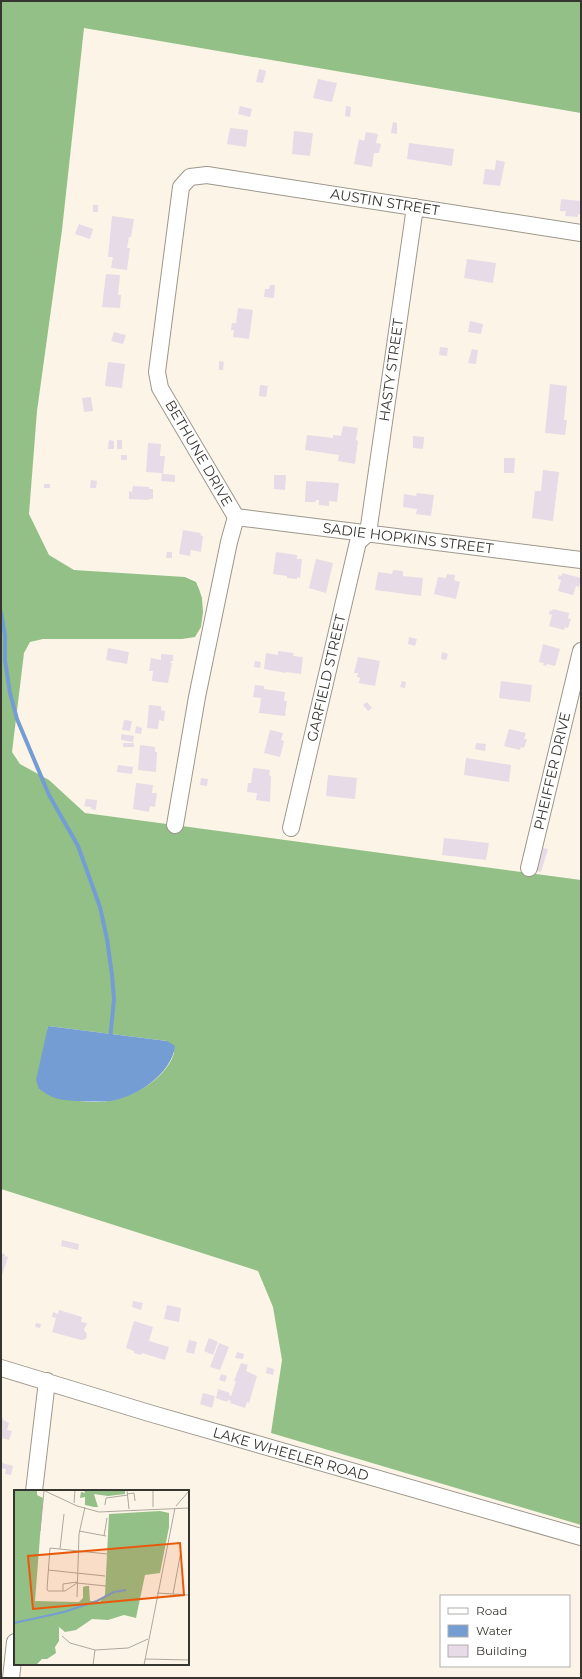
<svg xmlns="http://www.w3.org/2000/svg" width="582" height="1679" font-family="Montserrat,sans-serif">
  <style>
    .forest { fill: #93c086; fill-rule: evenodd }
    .water { fill: #749dd4 }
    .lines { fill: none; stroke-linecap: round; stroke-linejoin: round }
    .stream { stroke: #749dd4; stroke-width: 4 }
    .building { fill: #e6dbe6 }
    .minor-casing { stroke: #9d978b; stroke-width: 18 }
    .minor { stroke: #fff; stroke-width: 16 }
    .labels { text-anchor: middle; stroke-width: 4; stroke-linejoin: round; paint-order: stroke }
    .street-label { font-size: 14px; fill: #373530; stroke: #fff }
    .inset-river { fill: none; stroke: #749dd4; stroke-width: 2 }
    .inset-road { fill: none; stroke: #ada89e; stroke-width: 1 }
    .view { fill: #e8590c; fill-opacity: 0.15; stroke: #e8590c; stroke-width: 2 }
    .inset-edge { fill: none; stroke: #373530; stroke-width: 2 }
  </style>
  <rect width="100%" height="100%" fill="#fcf5e7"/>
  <path class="forest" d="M1,1h580v112l-497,-85 -22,202 -25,181 -8,103 20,41 25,15 111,7 11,5 3,7 3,9 1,14 -2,15 -6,10 -13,2h-139l-13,3 -6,11 -12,99 8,12 29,16 36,33 496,67v645l-310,-92 11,-73 -9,-53 -15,-36 -257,-82zM48,1026l119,15 7,12c-7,24 -37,42 -60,47 -21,5 -57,0 -75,-11z"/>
  <path class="water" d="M48,1026l119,15 8,5c-3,27 -38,51 -64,55 -13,1 -43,1 -56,-3 -6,-2 -11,-6 -16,-9l-3,-9z"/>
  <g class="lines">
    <path class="stream" d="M1,612l4,23v26l5,32 7,26 32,76 29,51 22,61 7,32 5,36 2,24 -4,41"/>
  </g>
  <path class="building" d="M259,69l7,2 -3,12 -7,-1z
    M318,79l19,4 -5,19 -19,-4z
    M240,106l12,3 -2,8 -12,-3z
    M346,106l5,1 -1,10 -5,-1z
    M393,122l4,1v11l-6,-1z
    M230,128l18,2 -2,17 -19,-3z
    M294,131l19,2 -3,23 -18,-2z
    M366,132l12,2 -2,9 5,1 -2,9h-5l-2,14 -18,-3 5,-25 5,2z
    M409,143l45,6 -2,17 -45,-7z
    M496,160l9,2 -5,24 -17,-2 2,-15 10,1z
    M561,199l20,2v13h-3v3l-13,-1 1,-5h-6z
    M93,205h5v7h-5z
    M112,216l22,3 -3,18h-2l-2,11h3l-3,22 -16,-2 2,-11h-5z
    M79,224l14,5 -3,10 -15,-5z
    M467,259l29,4 -3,20 -29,-5z
    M106,274l14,1 -2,20h3l-1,13 -18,-1z
    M270,285h5l-1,13 -10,-1 1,-8h4z
    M238,308l15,2 -4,29 -16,-2 1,-7h-3l1,-7h4z
    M470,321l13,3 -2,10 -13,-2z
    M114,332l12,3 -3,9 -12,-3z
    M440,347l8,1 -1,8 -8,-1z
    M472,349l6,1 -2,14 -8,-1z
    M219,361l5,1 -1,8h-4z
    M108,362l17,2 -3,24 -17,-2z
    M550,384l17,2 -3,34h3l-2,15 -20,-2z
    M260,385l8,1 -2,11 -7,-1z
    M91,397l2,14 -9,1 -2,-14z
    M343,426l15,2 -2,12 2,1 -3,23 -17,-3 1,-6 -34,-5 2,-15 26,3v-3l8,1z
    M413,436l11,1 -1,12 -10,-1z
    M109,440l5,1v8h-6z
    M117,440h5v9h-5z
    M148,443l13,1 -1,12h5l-2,18 12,1v7l-14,-1 1,-8 -16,-1z
    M121,455h6v5h-6z
    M504,458h11l-1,15h-10z
    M543,470l16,2 -6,49 -21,-3 3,-27h6z
    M274,475h12l-1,15 -11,-1z
    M91,480l6,1 -1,7h-6z
    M306,481l33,2 -2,19 -8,-1v5l-10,-1v-5h-3l-1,2h-10z
    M44,484h6v4h-6z
    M133,486l16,1v2h4v10h-4v1l-20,-1v-8l3,1z
    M417,493l17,2 -3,21 -15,-2 1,-5 -14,-2 1,-13 12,2z
    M183,530l18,3 -1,2 3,1 -2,16 -10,-2 -1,6 -11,-2z
    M167,552h5v6h-6z
    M276,552l21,3v4h5l-2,19 -3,-1v2l-10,-1v-2l-14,-2z
    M316,559l17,4 -7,30 -17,-5z
    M393,570l10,1v5l20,2 -2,18 -46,-6 3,-18 14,2z
    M562,573l19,5 -2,9 -3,-1 -3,9 -15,-4 3,-11 -3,-1 1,-4 3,1z
    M447,574l8,1 -1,5 6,2 -4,17 -22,-5 4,-17 8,1z
    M553,609l16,4 -1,5 3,1 -3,9 -3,-1 -1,3 -15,-4 3,-11 -3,-1 1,-4 2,1z
    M409,637l8,2 -2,7 -7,-2z
    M543,644l17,5 -5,17 -8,-2 -1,2 -3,-1 1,-2 -5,-1z
    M108,648l21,4 -2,12 -21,-4z
    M278,651l16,2 -1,3 10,1 -2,17 -15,-2v1l-22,-4 2,-16 12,2z
    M442,652l6,2 -2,6 -5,-1z
    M161,654l12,1v6h-2l-1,2h2l-4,20 -16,-2 1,-10h-4l2,-13 10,2z
    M358,657l22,4 -5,25 -16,-3 1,-5 -3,-1 1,-4h-4z
    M255,661l6,1 -1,6 -6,-1z
    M402,681l4,1 -1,6 -5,-1z
    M501,681l31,4 -2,17 -31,-4z
    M255,685l9,1v3l21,3 -1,9h3l-2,15 -26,-3 2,-15 -8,-1z
    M367,702l5,6 -4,3 -5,-6z
    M149,705l12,1v4l4,1 -1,10 -5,-1 -1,9 -11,-1z
    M124,720l8,1 -2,10 -8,-1z
    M136,726l6,2 -1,6 -6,-1z
    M509,729l17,4 -2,6h3l-3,9 -3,-1 -1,3 -16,-4z
    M270,730l13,3 -2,7 3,1 -4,16 -16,-4z
    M121,734l13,2 -1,6 -12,-2z
    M123,743h11v4h-11z
    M476,743l10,1 -1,7 -10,-2z
    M140,745l15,2v5h2l-1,20 -18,-2z
    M466,758l45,7 -2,17 -45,-7z
    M118,765l15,2 -1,7 -15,-2z
    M253,768l17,2 -1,5 2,1 -1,26 -14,-2 1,-7 -10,-1 1,-9h3z
    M328,775l29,3 -2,21 -29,-3z
    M201,778l7,1 -1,7 -7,-1z
    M136,783l17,2 -1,8h5l-2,14 -5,-1 -1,6 -16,-3z
    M86,799l11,1 -1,10 -5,-1v-2l-7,-1z
    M444,838l45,5 -3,17 -44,-5z
    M543,848l5,1 -7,23 -5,-1z
    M62,1240l17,4 -1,6 -17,-4z
    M1,1253l4,1v2l3,1 -7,21z
    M133,1301l10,2 -2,7 -9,-3z
    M167,1305l14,3 -2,14 -15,-3z
    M59,1310l23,7 -1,5 6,1 -3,7 3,4 -1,5 -5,1 -29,-8 4,-14 -4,-1 1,-5 5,2z
    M134,1321l19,6 -4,14 20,6 -4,13 -23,-7 -1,2 -7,-2v-2l-8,-3z
    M36,1323l5,1 -1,4 -5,-1z
    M209,1338l9,4 -5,13 -9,-4z
    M189,1340l8,2 -3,12 -8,-2z
    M219,1343l10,4 -9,23 -10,-3z
    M237,1352l7,2 -1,5 -8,-1z
    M241,1363l7,2 -2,6 11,5 -8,27 -2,-1 -2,6 -15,-5 1,-2 -3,-1 -1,2 -11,-4 2,-9 12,4 -1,2 2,1 5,-15h-2z
    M267,1367l7,2 -1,6 -7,-2z
    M221,1374l6,2 -2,6 -6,-2z
    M203,1393l12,3 -3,12 -12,-4z
    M1,1418h2v2l6,3 -2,7 5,1 -3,9 -8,-2z
    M2,1463l11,3 -2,9 -6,-1 1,-5 -5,-1z"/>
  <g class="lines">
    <defs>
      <path id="minor" d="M236,517l345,43
        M175,825l22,-128 32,-155 7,-25 -76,-129 -3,-16 24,-185 9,-10 17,-2 374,58
        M291,828l67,-286 10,-9 47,-326
        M529,868l52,-217
        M1,1368l148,45 432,124
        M34,1491l13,-110
        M11,1678l4,-36"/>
    </defs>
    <use href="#minor" class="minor-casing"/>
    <use href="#minor" class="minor"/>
  </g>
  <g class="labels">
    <g class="street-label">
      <text transform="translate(385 202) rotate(9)" y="5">AUSTIN STREET</text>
      <text transform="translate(391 370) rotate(-82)" y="5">HASTY STREET</text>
      <text transform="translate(199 453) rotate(60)" y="5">BETHUNE DRIVE</text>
      <text transform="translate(408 538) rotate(7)" y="5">SADIE HOPKINS STREET</text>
      <text transform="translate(326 678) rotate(-77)" y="5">GARFIELD STREET</text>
      <text transform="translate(552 771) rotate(-77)" y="5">PHEIFFER DRIVE</text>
      <text transform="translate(291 1454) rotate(16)" y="5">LAKE WHEELER ROAD</text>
    </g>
  </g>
  <g transform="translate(14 1490)">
    <rect width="175" height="175" fill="#fcf5e7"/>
    <path d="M0,0h23v5l6,3 -8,103 44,1 4,-4v-11l3,-1h3l1,15 10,1 5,-7 4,-81 51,-3 9,2v14l-9,46 -15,2 -9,43 -12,-3 -16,5 -16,-1 -16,11 -11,2 -6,-5v14l-4,6 1,6 -9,6h-5l-6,6h-22zM70,0h41v4l-17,2 -14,-2 4,13h-4l-9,-2v-8l-5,1 1,-6 4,1z" fill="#93c086"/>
    <path class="inset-river" d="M0,133l50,-11 33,-11 17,-9 12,-2"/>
    <path class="inset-road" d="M29,0l34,16 22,6 90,-4M113,0l2,19M139,0v17M113,4l7,-1 1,8M60,13l1,-13M91,15l1,-7 22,-3M162,16l13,-15M26,41l4,-40M65,41l27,5M90,46l3,-18M46,59l4,-35M34,80l57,6M92,96l-29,-3 -12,8h-17l-1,-2 3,-41 57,6M49,101v-7l14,-2M143,103l32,2M159,104l8,-43M63,107l2,-63 6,-27M48,146l8,7 25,7 33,-2 20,-9M131,169l44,1M79,175l2,-15M130,175l31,-157"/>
    <path class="view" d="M166,53l4,52 -151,14 -5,-53z"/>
    <rect width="175" height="175" class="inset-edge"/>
  </g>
  <rect width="582" height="1679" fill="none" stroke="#373530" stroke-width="4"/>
  <rect x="440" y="1595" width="130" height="72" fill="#ffffff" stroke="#afaeac"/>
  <rect x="448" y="1608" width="20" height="6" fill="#ffffff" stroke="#afaeac"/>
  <text x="476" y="1615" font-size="12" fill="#373530">Road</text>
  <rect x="448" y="1625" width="20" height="12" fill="#749dd4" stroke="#afaeac"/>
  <text x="476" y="1635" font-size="12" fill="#373530">Water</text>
  <rect x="448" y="1645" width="20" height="12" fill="#e6dbe6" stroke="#afaeac"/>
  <text x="476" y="1655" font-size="12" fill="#373530">Building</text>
</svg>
